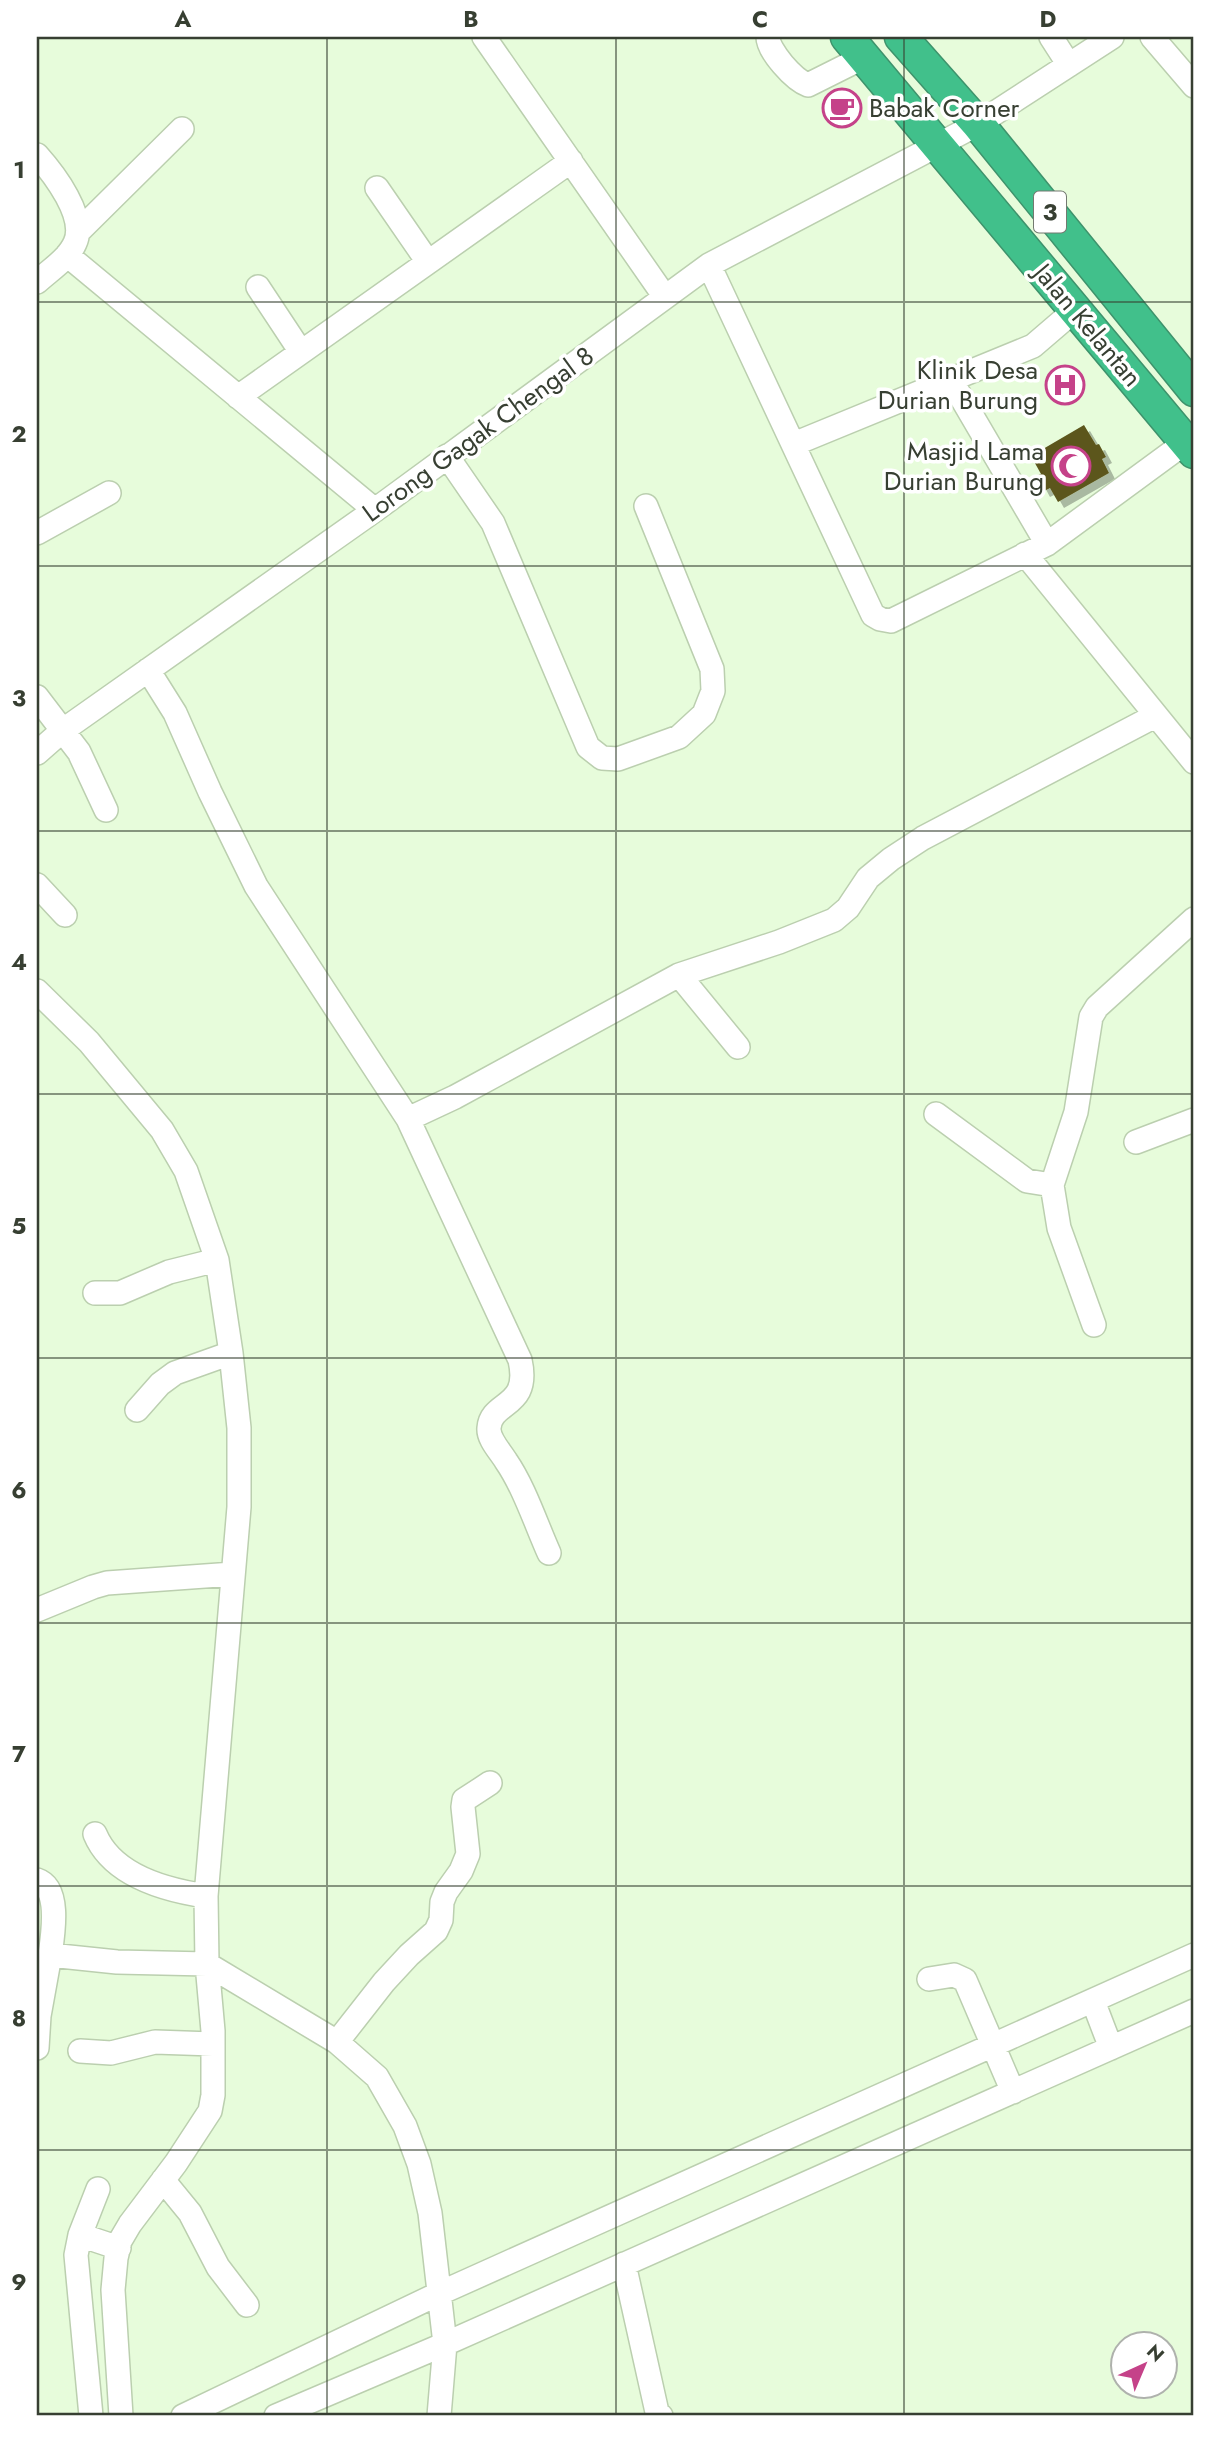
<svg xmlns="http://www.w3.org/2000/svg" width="1231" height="2453" font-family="Jost,sans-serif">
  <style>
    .building { fill: #5c571d; filter: url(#shadow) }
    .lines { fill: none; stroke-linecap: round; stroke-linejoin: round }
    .minor-casing { stroke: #bbcfaf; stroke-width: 26 }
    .highway-casing { stroke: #3e936c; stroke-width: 35 }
    .minor { stroke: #fff; stroke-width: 23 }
    .highway { stroke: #41c08b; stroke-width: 32 }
    .grid { fill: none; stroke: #373f32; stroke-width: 2; stroke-opacity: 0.55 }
    .labels { text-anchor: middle; stroke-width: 7; stroke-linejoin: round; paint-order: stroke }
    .shield { fill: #fff; stroke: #737970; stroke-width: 2 }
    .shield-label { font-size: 24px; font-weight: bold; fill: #373f32 }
    .poi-label { font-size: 26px; fill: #373f32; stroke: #fff; text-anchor: end }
    .street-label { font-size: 26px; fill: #373f32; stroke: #fff }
    .neatline { fill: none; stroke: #373f32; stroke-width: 2.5 }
    .grid-label { font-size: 23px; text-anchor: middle; font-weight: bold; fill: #373f32 }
  </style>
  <defs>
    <filter id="shadow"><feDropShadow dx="6" dy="6" stdDeviation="0" flood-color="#0004"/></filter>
  </defs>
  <rect width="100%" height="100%" fill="#e7fcdb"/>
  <path class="building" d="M1084,425l12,20 3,-1 7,13 -4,2 7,14 -51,29 -8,-14 -6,3 -8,-15 5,-2 -10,-18z"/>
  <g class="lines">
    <defs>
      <path id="minor" d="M484,37l181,260
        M768,37c0,14 26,43 40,48l56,-28
        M1051,37l18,28
        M1152,37l42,49
        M37,155c17,19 50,62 38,88 -7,16 -25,27 -38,39
        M377,188l51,74
        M80,230l102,-101
        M67,255l308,255
        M709,265l164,350 7,4 11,2 156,-77 139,-102
        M258,287l43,65
        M951,380l96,164
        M238,397l333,-236
        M794,444l239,-98 42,-36
        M447,456l46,67 95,224 14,11 16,1 61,-22 25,-23 9,-23 -1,-22 -66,-163
        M37,533l72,-40
        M1025,554l169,208
        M148,670l27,43 35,79 46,94 152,233 47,-22 224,-122 59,72
        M37,697l42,55 27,58
        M37,753l25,-22 313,-221 334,-245 269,-141 134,-87
        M37,885l28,30
        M679,975l100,-33 55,-22 14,-12 20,-30 23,-19 32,-21 232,-122
        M37,991l52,51 73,88 24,41 31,89 14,93 8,75v79l-33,389 1,68 130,78 40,35 28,49 14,38 11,49 15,131 -6,72
        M936,1114l91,67 25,4 24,-73 15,-95 6,-10 97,-88
        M408,1119l112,241c11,49 -29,40 -31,68 -1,11 11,23 17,33 18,26 30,63 43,92
        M1136,1142l58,-22
        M1052,1185l7,43 35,97
        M95,1293h25l49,-21 48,-12
        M137,1410l23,-26 15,-11 56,-20
        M37,1610l56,-23 14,-4 126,-9
        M95,1834c17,41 70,56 111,62
        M37,1880c24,8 16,54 13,75l67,7 90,2 6,67v64l-3,16 -34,52 -46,61 -10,17 -4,17 -3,32 8,126
        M929,1979l25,-4 11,5 48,112
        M1093,2001l18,47
        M337,2042l47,-60 25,-27 27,-24 5,-11 1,-18 4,-10 15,-21 7,-17 -5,-47 1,-7 26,-17
        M37,2048l2,-32 11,-61
        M80,2051l31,2 44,-11 58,2
        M163,2180l27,33 28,54 29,38
        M80,2235l39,13
        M624,2264l33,148 4,4
        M91,2416l-15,-161 4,-20 18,-46
        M183,2416l255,-122 756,-339
        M276,2416l169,-72 749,-333"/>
      <path id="highway" d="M847,37l347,415
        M901,37l77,87 216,266"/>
    </defs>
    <use href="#minor" class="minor-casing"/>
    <use href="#highway" class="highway-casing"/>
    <use href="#minor" class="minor"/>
    <use href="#highway" class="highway"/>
  </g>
  <path class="grid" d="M327,37v2379M616,37v2379M904,37v2379M37,302h1157M37,566h1157M37,831h1157M37,1094h1157M37,1358h1157M37,1623h1157M37,1886h1157M37,2150h1157"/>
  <defs>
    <symbol id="cafe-ring" viewBox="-11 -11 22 22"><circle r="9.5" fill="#fff" stroke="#c54289" stroke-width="1.5"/><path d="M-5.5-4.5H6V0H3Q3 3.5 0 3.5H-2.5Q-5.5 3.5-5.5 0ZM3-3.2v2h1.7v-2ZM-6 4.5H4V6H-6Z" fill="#c54289"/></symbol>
    <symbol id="hospital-ring" viewBox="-11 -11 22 22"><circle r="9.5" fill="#fff" stroke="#c54289" stroke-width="1.5"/><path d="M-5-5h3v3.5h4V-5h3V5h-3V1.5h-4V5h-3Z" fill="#c54289"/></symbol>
    <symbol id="mosque-ring" viewBox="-11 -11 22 22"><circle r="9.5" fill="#fff" stroke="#c54289" stroke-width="1.5"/><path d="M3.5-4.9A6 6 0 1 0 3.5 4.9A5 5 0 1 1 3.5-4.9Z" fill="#c54289"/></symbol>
  </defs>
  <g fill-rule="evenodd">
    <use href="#cafe-ring" x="820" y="86" width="44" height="44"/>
    <use href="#hospital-ring" x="1043" y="363" width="44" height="44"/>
    <use href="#mosque-ring" x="1049" y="444" width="44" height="44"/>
  </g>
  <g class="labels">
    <rect class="shield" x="1034" y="191.5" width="32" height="41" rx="5"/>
    <g class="shield-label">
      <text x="1050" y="220">3</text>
    </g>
    <g class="poi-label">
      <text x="869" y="117" text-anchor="start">Babak Corner</text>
      <text x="1038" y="379">Klinik Desa<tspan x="1038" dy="30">Durian Burung</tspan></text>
      <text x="1044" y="460">Masjid Lama<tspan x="1044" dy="30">Durian Burung</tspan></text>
    </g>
    <g class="street-label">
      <text transform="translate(1088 325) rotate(50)" y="9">Jalan Kelantan</text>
      <text transform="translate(478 434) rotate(-36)" y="9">Lorong Gagak Chengal 8</text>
    </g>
  </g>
  <rect width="1231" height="2453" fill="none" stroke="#ffffff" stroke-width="77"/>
  <g transform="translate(1144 2365) rotate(44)"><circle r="33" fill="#ffffff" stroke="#afb2ad" stroke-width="2"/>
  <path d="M0-5L12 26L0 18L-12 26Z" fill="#c54289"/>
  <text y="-10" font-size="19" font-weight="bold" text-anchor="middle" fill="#373f32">N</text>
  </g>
  <rect x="38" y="38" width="1154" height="2376" class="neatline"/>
  <g class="grid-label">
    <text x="183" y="27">A</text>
    <text x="471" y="27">B</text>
    <text x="760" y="27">C</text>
    <text x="1048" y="27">D</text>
    <text x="19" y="178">1</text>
    <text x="19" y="442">2</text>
    <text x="19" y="706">3</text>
    <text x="19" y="970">4</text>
    <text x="19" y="1234">5</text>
    <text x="19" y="1498">6</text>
    <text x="19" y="1762">7</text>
    <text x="19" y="2026">8</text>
    <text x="19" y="2290">9</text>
  </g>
</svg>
